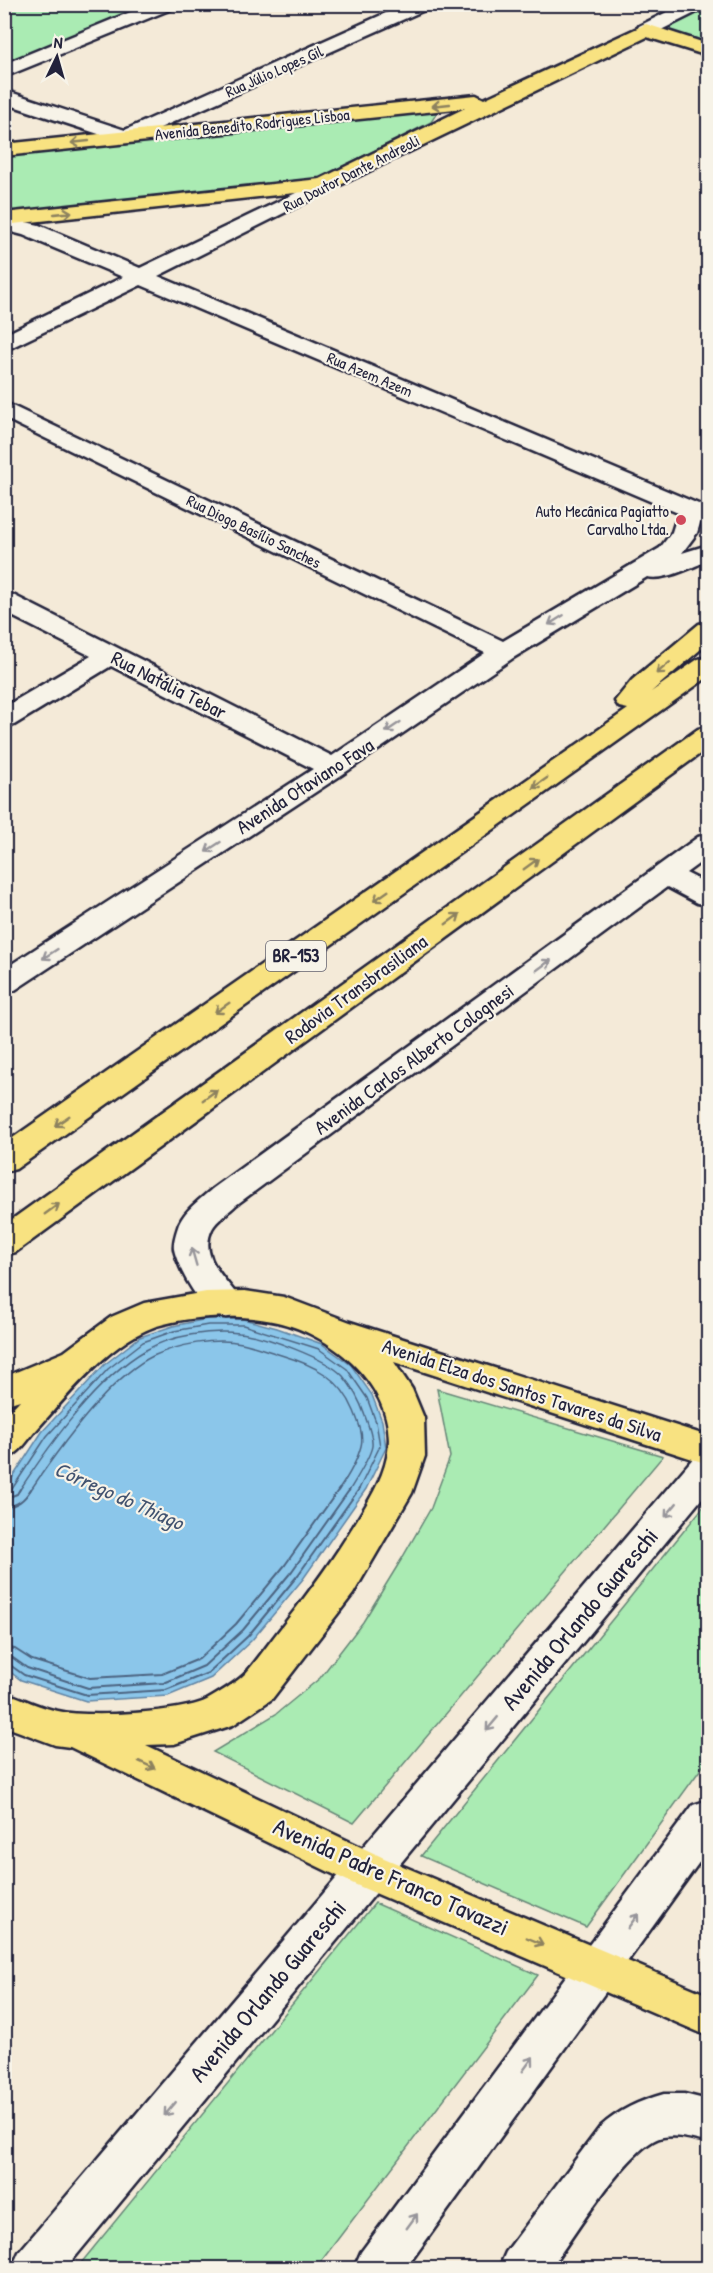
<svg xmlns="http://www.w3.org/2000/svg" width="713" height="2273" font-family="'Patrick Hand',sans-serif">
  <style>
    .green { fill: #aaebb3; stroke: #668677; stroke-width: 1.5 }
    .water { fill: #8bc6ea; stroke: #6184a4; stroke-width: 1.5 }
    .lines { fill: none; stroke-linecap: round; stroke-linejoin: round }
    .shore-far1 { stroke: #4c6481; stroke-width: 1.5 }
    .shore { stroke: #4c6481; stroke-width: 2 }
    .minor-casing { stroke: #22223b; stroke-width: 5 }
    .major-casing { stroke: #22223b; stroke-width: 5 }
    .highway-casing { stroke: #22223b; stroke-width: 5 }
    .minor { fill: #f7f3e8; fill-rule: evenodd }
    .major { fill: #f8e281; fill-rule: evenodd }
    .highway { fill: #f8e281; fill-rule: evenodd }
    .oneway { stroke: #8d825e }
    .oneway2 { stroke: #97959a }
    .poi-dot { fill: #d1495b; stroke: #f7f3e8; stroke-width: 2 }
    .labels { text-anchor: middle; stroke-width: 4.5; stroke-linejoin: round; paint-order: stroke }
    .far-street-label { font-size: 16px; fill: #22223b; stroke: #f7f3e8 }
    .far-poi-label { font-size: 16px; fill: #22223b; stroke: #f7f3e8; text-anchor: end }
    .shield { fill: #f7f3e8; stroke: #62616f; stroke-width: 1.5 }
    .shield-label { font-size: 18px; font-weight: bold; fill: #22223b }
    .street-label { font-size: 20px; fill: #22223b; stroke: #f7f3e8 }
    .water-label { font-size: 21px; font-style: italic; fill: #425370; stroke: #f7f3e8 }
    .near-street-label { font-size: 24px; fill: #22223b; stroke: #f7f3e8 }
  </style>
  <rect width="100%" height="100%" fill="#f4ead8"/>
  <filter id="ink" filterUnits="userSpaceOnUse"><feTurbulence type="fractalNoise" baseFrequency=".0167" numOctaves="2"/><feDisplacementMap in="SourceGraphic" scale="12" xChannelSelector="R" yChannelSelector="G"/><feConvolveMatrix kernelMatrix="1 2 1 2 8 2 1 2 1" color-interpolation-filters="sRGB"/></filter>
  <g filter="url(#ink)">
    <path class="green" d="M5,5h144l-144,58z
      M708,7v39l-49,-16z
      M420,112l17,1 -6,9 -111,56 -315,35 -1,-56z
      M437,1389l226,67 -309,367 -141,-71 63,-38 44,-36 43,-56 38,-62 30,-52 19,-51z
      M708,1501v258l-122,168 -165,-71z
      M375,1903l163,72 -222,293h-239z"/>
    <path class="water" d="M207,1319h36l34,9 45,16 29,21 21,30 10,26 4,27 -20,41 -63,90 -51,61 -41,38 -43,18 -82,5 -65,-21 -16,-12v-179l37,-57 62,-67 36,-28 33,-11z"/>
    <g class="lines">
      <path class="shore-far1" d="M5,1491l7,-2 35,-53 61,-67 35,-27 31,-11 34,-6h35l76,24 28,20 20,29 9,24 4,24 -22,45
        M19,1491c31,-47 78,-113 127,-141 25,-15 65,-20 93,-17 24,2 89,26 104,43 10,12 17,25 22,40 3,8 8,22 7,30 -2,12 -17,35 -23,45
        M30,1491c27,-40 80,-114 123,-135 24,-11 62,-19 89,-13 13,3 26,8 39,12 33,10 59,22 73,56 4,10 10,24 7,35 -4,16 -14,32 -23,45"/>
      <path class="shore" d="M4,1491l7,-2
        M4,1499l13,-5 3,-5
        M4,1508c13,-3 20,-7 27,-19
        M4,1647l11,2 17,11 58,18 72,-4 37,-15 37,-35 49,-59 54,-76
        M4,1656l9,2 14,10 61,20 76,-5 40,-17 39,-36 49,-59 58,-82
        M4,1664l6,1 14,10 63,20 79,-5 42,-17 40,-37 50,-61 61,-86"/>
      <defs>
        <path id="minor" d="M150,4h26l-2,4 -170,69v-13z
          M406,4h25l-2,4 -303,135 -122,-40v-13l121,40z
          M683,4h24l-2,4 -52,26h-14l-2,-4 2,-4z
          M325,179l7,2 3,4 -3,4 -174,87 550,232v16l-8,-1 -3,10 -15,20 26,-8v16c-17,6 -42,20 -61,16l-134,81 -170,116 -328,216 -11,3v-24l309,-200 -202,-103 -97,59 -10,2v-20l87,-51 -87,-44v-19l9,2 319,161 153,-103 -481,-235v-16l499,239 157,-93 12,-16 6,-19 -537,-228 -137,66v-16l119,-58 -100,-42 -19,-5v-13l35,8 101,43z
          M708,834v23l-22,16 22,11v21l-11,-2 -30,-16 -431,318c-7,7 -20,16 -24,24 -15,31 19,53 32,76l-6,9c-4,1 -9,4 -13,3 -22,-1 -47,-48 -51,-68 -1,-6 2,-16 4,-22 5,-16 23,-28 34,-38l486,-352z
          M708,1452v39l-642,777h-54l7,-16 676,-796z
          M708,1800v50l-302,418h-52l7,-16 332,-447z
          M664,2094h20l24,6v42c-14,-2 -29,-8 -45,-5 -32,5 -92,103 -112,131h-52l7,-16 94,-125c19,-17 39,-26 64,-33z"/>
        <path id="major" d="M646,24l62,20v12l-61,-19 -315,152 -328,36v-12l316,-34 145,-71 -461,48v-12l472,-49 8,4z
          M245,1291l39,6 66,25 358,114v28l-314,-102 18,27 12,29 1,38 -13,37 -59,101 -81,105 -39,26 -59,19 -28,1 238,113 324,137v41l-354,-152 -284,-137 -15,-2 -51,-19v-34c18,6 36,16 54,19 30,7 122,2 149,-11 12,-7 29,-17 39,-27 13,-15 25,-33 38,-49 26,-33 50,-66 72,-102 12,-20 26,-41 31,-65 14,-65 -52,-122 -110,-135 -36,-8 -77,-7 -113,2 -49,11 -94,69 -126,104 -12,13 -17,26 -34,31v-42l16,-17 -16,5v-28l60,-25 47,-35 33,-14 62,-11z"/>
        <path id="highway" d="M708,622v21l-57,49 47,-33 10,-2v20l-692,492 -12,3v-28l624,-435 -9,-2 -4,-6 17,-21 67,-56z
          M708,727v21l-692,504 -12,3v-30l694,-496z"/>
      </defs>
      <use href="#minor" class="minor-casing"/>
      <use href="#major" class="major-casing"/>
      <use href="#highway" class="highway-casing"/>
      <use href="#minor" class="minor"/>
      <use href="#major" class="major"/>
      <use href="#highway" class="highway"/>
    </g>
    <defs><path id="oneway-shaft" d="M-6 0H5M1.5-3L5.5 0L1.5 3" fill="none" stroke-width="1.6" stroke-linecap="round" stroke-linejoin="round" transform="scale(1.5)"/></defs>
    <g class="oneway">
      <use href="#oneway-shaft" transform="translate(441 105) rotate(174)"/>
      <use href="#oneway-shaft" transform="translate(80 142) rotate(174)"/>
      <use href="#oneway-shaft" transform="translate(63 213) rotate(-6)"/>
      <use href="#oneway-shaft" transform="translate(663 668) rotate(140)"/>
      <use href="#oneway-shaft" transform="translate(540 783) rotate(145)"/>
      <use href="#oneway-shaft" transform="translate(531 864) rotate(-36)"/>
      <use href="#oneway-shaft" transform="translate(381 896) rotate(145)"/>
      <use href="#oneway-shaft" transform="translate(453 919) rotate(-36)"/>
      <use href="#oneway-shaft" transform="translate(222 1008) rotate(145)"/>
      <use href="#oneway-shaft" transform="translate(210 1095) rotate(-36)"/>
      <use href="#oneway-shaft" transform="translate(62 1121) rotate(145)"/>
      <use href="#oneway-shaft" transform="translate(52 1209) rotate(-36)"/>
      <use href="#oneway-shaft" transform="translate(147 1765) rotate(25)"/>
      <use href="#oneway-shaft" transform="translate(535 1941) rotate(23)"/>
    </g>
    <g class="oneway2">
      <use href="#oneway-shaft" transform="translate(556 620) rotate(148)"/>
      <use href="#oneway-shaft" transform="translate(393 727) rotate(146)"/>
      <use href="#oneway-shaft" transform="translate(213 847) rotate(147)"/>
      <use href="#oneway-shaft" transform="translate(50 954) rotate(147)"/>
      <use href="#oneway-shaft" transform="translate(544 965) rotate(-36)"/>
      <use href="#oneway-shaft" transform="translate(194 1257) rotate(-106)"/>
      <use href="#oneway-shaft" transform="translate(671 1510) rotate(130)"/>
      <use href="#oneway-shaft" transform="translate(492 1724) rotate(130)"/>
      <use href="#oneway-shaft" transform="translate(633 1921) rotate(-54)"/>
      <use href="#oneway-shaft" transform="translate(528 2064) rotate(-54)"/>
      <use href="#oneway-shaft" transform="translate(170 2109) rotate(130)"/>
      <use href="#oneway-shaft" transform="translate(412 2221) rotate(-54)"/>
    </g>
  </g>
  <circle class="poi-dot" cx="681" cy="520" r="6"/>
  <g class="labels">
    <g class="far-street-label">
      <text transform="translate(274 71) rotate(-24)" y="6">Rua Júlio Lopes Gil</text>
      <text transform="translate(252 124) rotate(-6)" y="6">Avenida Benedito Rodrigues Lisboa</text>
      <text transform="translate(351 173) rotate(-27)" y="6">Rua Doutor Dante Andreoli</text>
      <text transform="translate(370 374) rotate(23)" y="6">Rua Azem Azem</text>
      <text transform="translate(254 531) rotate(26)" y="6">Rua Diogo Basílio Sanches</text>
    </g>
    <g class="far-poi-label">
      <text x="669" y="517">Auto Mecânica Pagiatto<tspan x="669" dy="18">Carvalho Ltda.</tspan></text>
    </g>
    <rect class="shield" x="266" y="941" width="60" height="30" rx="4.5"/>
    <g class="shield-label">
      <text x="296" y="962">BR-153</text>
    </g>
    <g class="street-label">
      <text transform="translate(169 685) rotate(27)" y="7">Rua Natália Tebar</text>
      <text transform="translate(305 786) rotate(-33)" y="7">Avenida Otaviano Fava</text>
      <text transform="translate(356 989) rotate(-36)" y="7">Rodovia Transbrasiliana</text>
      <text transform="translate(414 1059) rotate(-36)" y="7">Avenida Carlos Alberto Colognesi</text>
      <text transform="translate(522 1390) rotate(18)" y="7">Avenida Elza dos Santos Tavares da Silva</text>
    </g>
    <g class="water-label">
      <text transform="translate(119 1496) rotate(24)" y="7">Córrego do Thiago</text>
    </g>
    <g class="near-street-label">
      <text transform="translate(580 1619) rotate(-50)" y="8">Avenida Orlando Guareschi</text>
      <text transform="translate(391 1877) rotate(24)" y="8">Avenida Padre Franco Tavazzi</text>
      <text transform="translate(268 1991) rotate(-50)" y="8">Avenida Orlando Guareschi</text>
    </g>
  </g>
  <rect width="713" height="2273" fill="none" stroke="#f7f3e8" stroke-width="24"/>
  <rect x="12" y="12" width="689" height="2249" fill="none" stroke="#22223b" stroke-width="2" filter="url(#ink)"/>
  <g transform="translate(57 57) rotate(5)" stroke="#f7f3e8" stroke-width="4.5" paint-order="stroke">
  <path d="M0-4.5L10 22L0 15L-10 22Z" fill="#22223b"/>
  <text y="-9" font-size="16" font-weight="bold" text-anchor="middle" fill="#22223b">N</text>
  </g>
</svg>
